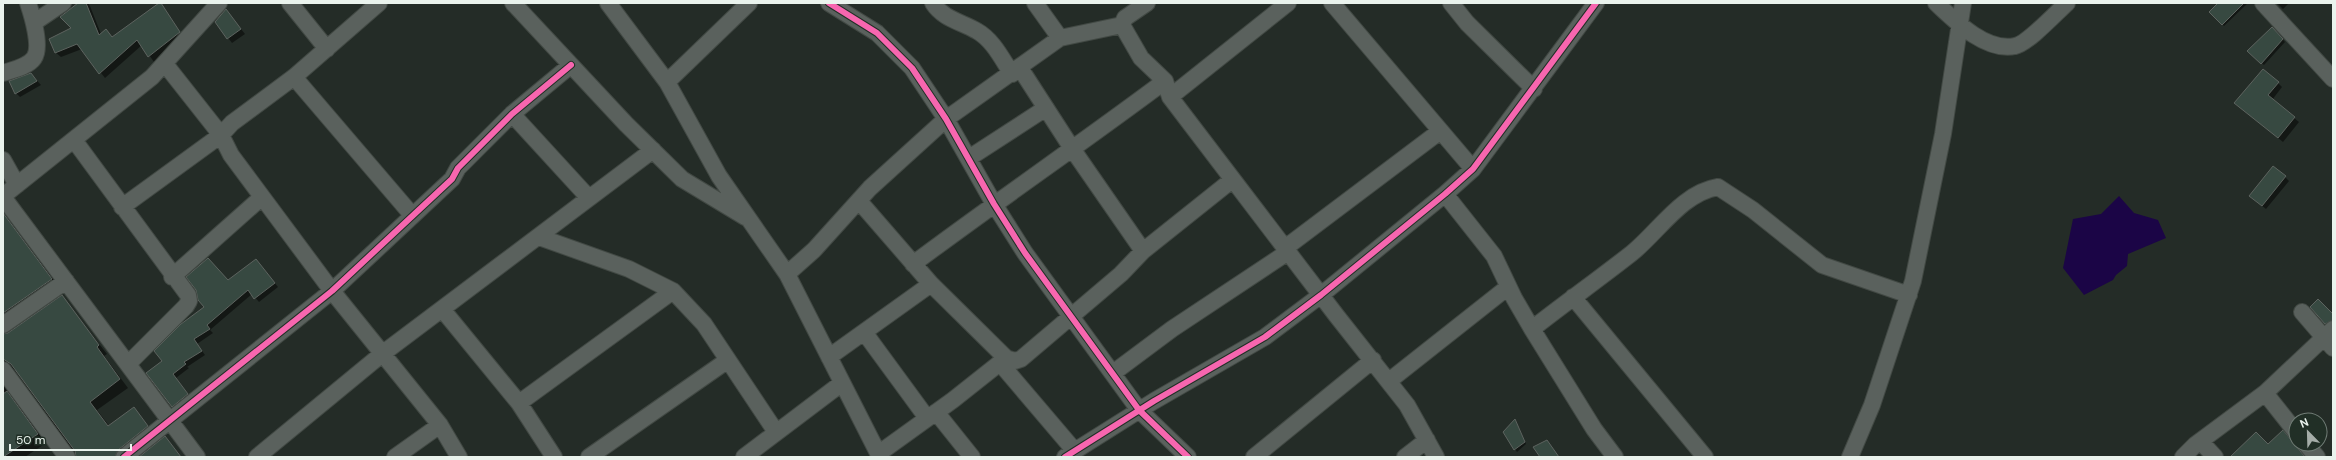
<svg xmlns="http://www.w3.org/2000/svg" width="2336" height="460" font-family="'DM Sans',sans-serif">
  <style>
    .water { fill: #1b0546 }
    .shadow { fill: #0007 }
    .building { fill: #374941; stroke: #5d635f }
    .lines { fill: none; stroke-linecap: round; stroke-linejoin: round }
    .minor-casing { stroke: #424944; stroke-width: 18 }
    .minor { stroke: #5a615d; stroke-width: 16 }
    .cycleway-casing { stroke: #212f26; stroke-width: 8 }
    .cycleway { stroke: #f766af; stroke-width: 6 }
  </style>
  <rect width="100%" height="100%" fill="#242c27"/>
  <path class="water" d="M2119,196l15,17 24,7 8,18 -38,16 -1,12 -11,9 -3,5 -29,15 -21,-27 10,-49 28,-5z"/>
  <path class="shadow" d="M81,3h7l2,3 11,28 12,4 47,-35 24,35 -30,24 -12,-17 -37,33 -23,-29 -21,8 -6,-5 18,-23z
    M2221,3h27l-24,23 -13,-14z
    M2277,3h12l-6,6z
    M226,10l19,24 -13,9 -16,-21z
    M2272,28l13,14 -21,23 -15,-14z
    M31,74l10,11 -21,12 -4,-4z
    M2278,83l4,4 -10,13 27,22 -16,20 -43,-35z
    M2285,177l4,4 -23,28 -11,-9z
    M3,214l57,74 -57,41z
    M256,260l22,27 -19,15 -7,-8 -42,36 3,3 -16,11 8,11 -18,12 2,1 -13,10 15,20 -15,12 -4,-4 -9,-45 65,-80z
    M62,297l45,57 -3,2 24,32 -31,22 13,17 24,-18 21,25 -28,23h-50l-61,-86 -5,-3 -8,6v-40h6z
    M3,384l43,59 -21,14h-22z
    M1515,420l11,24 -9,8 -13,-20z"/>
  <path class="building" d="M78,3h8l13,32 7,-6 6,8 47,-34h2l19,29 -32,25 -11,-17 -38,34 -22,-30 -22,9 -6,-14 22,-11 -11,-11z
    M2218,3h26l-22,22 -13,-13z
    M226,9l15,20 -14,10 -12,-17z
    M2272,27l11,12 -22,25 -14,-13z
    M2263,69l16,13 -11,13 27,22 -17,21 -44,-35z
    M31,73l6,8 -22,13 -6,-13z
    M2273,166l13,10 -24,30 -13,-10z
    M3,213l49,66 -49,34z
    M208,258l20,22 28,-21 19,24 -21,16 -6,-9 -41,35 3,4 -16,10 8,12 -18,11 2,2 -13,10 15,20 -16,13 -26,-34 16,-12 -8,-10 27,-27 23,-17 -6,-7 -2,-10 -10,-13z
    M62,295l37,50 -2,2 23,32 -30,23 18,24 26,-19 14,19 -30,24 -3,7h-39l-1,-6 -64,-87 -8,-5v-25l5,-1z
    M2318,299l15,15v6l-8,4 -15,-17z
    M7,391l31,43 -35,23v-63z
    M1515,419l10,23 -11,8 -11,-18z
    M2283,430l22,27h-75l26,-25 12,12z
    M165,436l16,21h-42z
    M1547,440l12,17h-19l-7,-10z"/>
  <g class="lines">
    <defs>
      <path id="minor" d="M290,3l37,46
        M513,3l113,121 56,55 63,38
        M608,3l59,79 52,94 68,98 93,183
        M829,3l48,30 35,35 34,51 48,85 31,49 114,157 49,47
        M933,3c10,16 29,19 44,28 16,9 25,28 35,43
        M1035,3l25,35
        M1332,3l141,166
        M1451,3l16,20 67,66
        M1936,3c19,18 50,49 79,43 12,-2 41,-33 52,-43
        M2263,3l70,76
        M35,22l28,-19
        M1122,25l19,33 24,23 5,16 166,218 71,90 29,52
        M1122,25l3,-7 22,-15
        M165,64l56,71 10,20 101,136 108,134 19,32
        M1020,68l53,82 70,101
        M3,73c9,-3 25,-6 31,-15 8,-11 -2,-43 -6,-55
        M294,77l118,138
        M667,82l82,-79
        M1170,97l118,-94
        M512,114l77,84
        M74,140l114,155 1,6 -3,5 -58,58
        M969,158l77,-50
        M3,160l14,25
        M1445,194l49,62 20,42 18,31 62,100 21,28
        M3,196l149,-119 67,-74
        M3,197l194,260
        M859,201l72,83 75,74 9,3 6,-2 100,-85 22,-23 89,-71
        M122,207l99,-72 11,-12 62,-46 85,-74
        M539,237l90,32 44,22 31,33 72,108
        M1285,248l154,-116
        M913,264c83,-62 169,-121 252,-183
        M787,274l27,-24 56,-62 76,-69 114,-81 62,-13
        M172,277l90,-80
        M1573,297l132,160
        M442,309l77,94 35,54
        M2302,312l31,36
        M3,325l63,-44
        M1532,329c33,-26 67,-50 100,-76 27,-22 50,-60 86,-66l35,23 69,55 87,30
        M864,332l63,86
        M829,357l102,-73
        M1000,363l74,87
        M3,370l64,87
        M1113,373l59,-44 116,-77
        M1389,381l119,-94
        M2265,393l31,39
        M519,403l154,-112
        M936,412l36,45
        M2199,443l4,1 12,13
        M2306,444l11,13
        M878,454l75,-54 53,-42
        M124,457l208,-166 120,-112 6,-11 54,-54 59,-49
        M257,457l125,-103 271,-204
        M395,457l45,-32
        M589,457l139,-97
        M744,457l98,-74
        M1065,457l89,-56 111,-64 56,-42 124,-101 28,-25 123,-166
        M1254,457l119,-97
        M1405,457l22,-17
        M1850,457l22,-52 41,-124 30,-147 20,-131
        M2183,457l12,-12 70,-52 68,-64"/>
    </defs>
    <use href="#minor" class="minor-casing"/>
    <use href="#minor" class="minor"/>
    <defs>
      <path id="cycleway" d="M829,3l48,30 35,35 34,51 48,85 31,49 114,157 49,47
        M124,457l208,-166 120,-112 6,-11 54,-54 59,-49
        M1065,457l89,-56 111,-64 56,-42 124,-101 28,-25 123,-166"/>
    </defs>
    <use href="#cycleway" class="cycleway-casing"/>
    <use href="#cycleway" class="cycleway"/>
  </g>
  <rect width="2336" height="460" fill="none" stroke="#eaf3ed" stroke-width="8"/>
  <g transform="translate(2308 432) rotate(337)"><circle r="19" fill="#212f26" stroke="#717d76"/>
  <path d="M0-3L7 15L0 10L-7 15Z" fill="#a5ada8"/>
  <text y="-6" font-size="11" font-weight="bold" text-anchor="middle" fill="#eaf3ed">N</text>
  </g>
  <path d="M10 444v6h121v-6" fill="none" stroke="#eaf3ed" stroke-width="2"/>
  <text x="16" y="444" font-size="12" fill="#eaf3ed" stroke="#212f26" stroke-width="3" paint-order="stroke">50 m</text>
</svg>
